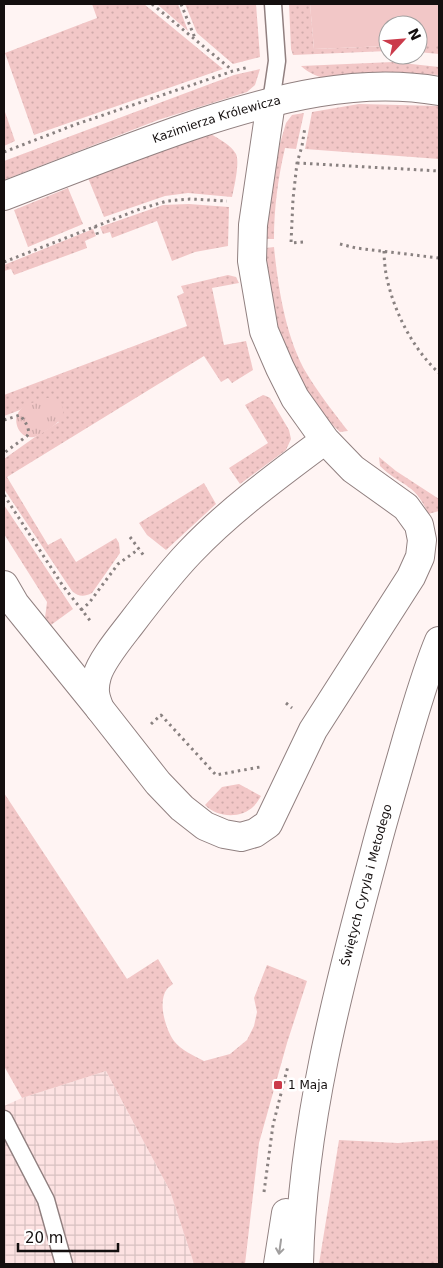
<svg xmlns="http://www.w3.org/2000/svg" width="443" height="1268" font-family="'DejaVu Sans',sans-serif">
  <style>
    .industrial { fill: url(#industrial-grid) }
    .grass { fill: url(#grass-dots) }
    .park { fill: url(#park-tufts) }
    .garden { fill: #f2c7c7 }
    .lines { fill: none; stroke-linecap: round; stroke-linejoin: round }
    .lane-casing { stroke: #918080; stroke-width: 19 }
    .street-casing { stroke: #918080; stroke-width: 30 }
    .path { stroke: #898180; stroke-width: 3; stroke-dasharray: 2.5 4; stroke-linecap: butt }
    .lane { stroke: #fff; stroke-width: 16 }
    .street { stroke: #fff; stroke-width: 28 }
    .oneway { stroke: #a19f9f }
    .poi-dot { fill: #cb3b4b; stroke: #fff; stroke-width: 2 }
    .labels { text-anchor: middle; stroke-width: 5; stroke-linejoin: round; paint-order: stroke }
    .street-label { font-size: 12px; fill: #140f0f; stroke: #fff }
    .poi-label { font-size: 12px; fill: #140f0f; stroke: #fff; text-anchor: start }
  </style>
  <defs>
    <pattern id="industrial-grid" width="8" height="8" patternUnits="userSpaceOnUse" patternTransform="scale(1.25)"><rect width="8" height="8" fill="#fde2e2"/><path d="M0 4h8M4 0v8" fill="none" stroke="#d8c1c1"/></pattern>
    <pattern id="grass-dots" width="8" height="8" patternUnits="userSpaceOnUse" patternTransform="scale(1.25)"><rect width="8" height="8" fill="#f2c7c7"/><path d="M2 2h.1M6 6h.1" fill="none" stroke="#cfaaaa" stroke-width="1.8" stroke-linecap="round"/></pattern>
    <pattern id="park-tufts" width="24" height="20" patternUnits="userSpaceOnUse" patternTransform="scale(1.25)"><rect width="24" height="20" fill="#f2c7c7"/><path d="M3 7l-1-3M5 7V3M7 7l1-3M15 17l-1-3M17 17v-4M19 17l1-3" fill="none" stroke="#cfaaaa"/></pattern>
  </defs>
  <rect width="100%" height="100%" fill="#fff4f3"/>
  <path class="industrial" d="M106,1071l64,120 24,73h-190v-158l18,-8z"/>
  <path class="grass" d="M92,4h52l79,65 -189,66 -29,-82 92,-35z
    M157,4h21l10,27z
    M185,4h71l4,53 -27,7 -36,-31z
    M289,4h21l4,45 74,-3v5l-95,4 -2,-6z
    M418,44h21v10l-21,-2z
    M393,62l46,5v8l-55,-3 -59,6c-10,-2 -17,-6 -24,-12z
    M260,69l-5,16 -8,7 -89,28 -154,60v-19l230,-86z
    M359,104l80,2v53l-134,-10 7,-37z
    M4,109l11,32 -11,5z
    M304,113l-8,36 -11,-1c-7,30 -11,60 -11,91h-8v-18l10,-64 10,-34 6,-8z
    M211,134c8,5 20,11 25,20 4,8 -2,34 -4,43l-44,-4 -23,3 -61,21 -16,-39 78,-30z
    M68,188l15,36 -55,23 -14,-37z
    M189,204l40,3 -1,39 -33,6 -23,9 -15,-40 -45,17 -2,-6 -7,2 -3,-7 63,-22z
    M93,229l3,7 -11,5 2,7 -73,27 -3,-6 -7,2v-6z
    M274,247c4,41 12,92 33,127 12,20 27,39 41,57l-8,1c-31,-28 -58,-81 -68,-122 -4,-19 -5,-38 -6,-57v-5z
    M228,275l8,2 3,6 -27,5 12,57 22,-4 7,29 -21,13 -4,-5 -7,4 -17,-26 -197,121 41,68 13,-7 15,24 40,-24 3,5 1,10 -28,40c-8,4 -13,4 -20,-2l-68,-102v-30l31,-22 24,-15 -35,-15 -4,3 -16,6v-21l183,-69 -10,-30 7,-3 -3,-7z
    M263,395l3,1 4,2 19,32 2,9 -5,11 -46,34 -11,-16 39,-25 -23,-38z
    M379,457l17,14 43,28v12l-11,3c-12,-31 -28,-28 -48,-48z
    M204,483l12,21 -50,46 -19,-15 -8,-12z
    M4,505l69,104 -22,16 -6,-7 2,-16 -43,-68z
    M239,784l22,12c-2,3 -4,7 -7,10 -13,13 -36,12 -49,-1l17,-18z
    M4,793l123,186 31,-20 15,25c-2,2 -5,3 -6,5 -10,13 -1,41 7,52 7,9 20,15 30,20l26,-7 17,-14 7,-14 3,-14 -3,-14 13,-33 40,16 -20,62 -28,100 -14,121h-51l-24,-73 -64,-120 -84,27 -18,-32z
    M339,1140l59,3 41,-3v124h-120z"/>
  <path class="park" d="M47,398c6,0 11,1 14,6 9,15 -11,24 -22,31 -17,10 -31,-15 -17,-27 6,-5 18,-7 25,-10z"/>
  <path class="garden" d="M310,4h129v40h-21v-19h-30v21l-74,3z"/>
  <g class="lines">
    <defs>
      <path id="lane" d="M271,102l6,-41 -4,-57
        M4,1119l42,81 18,64"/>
      <g id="street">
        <path d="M271,102l-18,123 -1,36 12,70 16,37 15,30 30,42 28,29 53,38 13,18 3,15 -2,17 -9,20 -98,153 -45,94 -13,9 -14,4 -17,-3 -19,-8 -23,-18 -24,-25 -58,-74c-5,-12 -7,-19 -3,-33 4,-15 23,-38 33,-51 19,-25 38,-50 60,-73 40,-42 88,-77 135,-112"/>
        <path id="s1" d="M4,196c65,-25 130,-51 196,-73 77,-25 158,-46 239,-32"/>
        <path d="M4,585l11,19 85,105"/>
        <path d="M278,1264l8,-51"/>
        <path id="s2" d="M299,1264c3,-138 39,-276 75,-409 10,-39 22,-78 33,-117 10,-33 19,-66 32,-97"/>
      </g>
    </defs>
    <use href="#lane" class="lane-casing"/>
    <use href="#street" class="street-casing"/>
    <path class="path" d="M152,4l80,66
      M181,4l14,34
      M4,152l70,-27 159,-54 16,-4
      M297,163l142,8
      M95,226l3,10
      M303,242l-12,1 2,-44 4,-36 5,-17 3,-19
      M340,244l16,4 83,10
      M384,251c0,8 1,16 2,23 7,36 26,74 53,99
      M4,262l136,-53 27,-8 23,-2 37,2
      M4,420l16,-5c5,6 8,11 9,18l-2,3 -23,17
      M4,495l59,91 29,37
      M130,537l14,19
      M81,610l8,-7 29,-39 21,-15
      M286,703l6,5
      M151,724l10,-9 55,60 44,-8
      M264,1192l9,-67 15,-59"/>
    <use href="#lane" class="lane"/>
    <use href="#street" class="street"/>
  </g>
  <defs><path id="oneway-shaft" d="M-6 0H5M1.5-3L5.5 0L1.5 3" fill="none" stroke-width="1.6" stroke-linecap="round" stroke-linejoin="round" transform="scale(1.25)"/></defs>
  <use class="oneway" href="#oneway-shaft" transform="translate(280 1247) rotate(98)"/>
  <rect class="poi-dot" x="273" y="1080" width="10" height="10" rx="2.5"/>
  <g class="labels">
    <g class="street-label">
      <text dy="4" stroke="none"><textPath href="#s1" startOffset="226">Kazimierza Królewicza</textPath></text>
      <text dy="4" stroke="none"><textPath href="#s2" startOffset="386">Świętych Cyryla i Metodego</textPath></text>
    </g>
    <g class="poi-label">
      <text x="288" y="1089">1 Maja</text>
    </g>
  </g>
  <rect width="443" height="1268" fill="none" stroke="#140f0f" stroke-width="10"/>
  <g transform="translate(403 40) rotate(64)"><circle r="24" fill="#ffffff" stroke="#a19f9f"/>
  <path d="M0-4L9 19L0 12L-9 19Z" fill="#cb3b4b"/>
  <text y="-8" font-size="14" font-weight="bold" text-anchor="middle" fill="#140f0f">N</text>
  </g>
  <path d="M18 1243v8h100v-8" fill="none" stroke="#140f0f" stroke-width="2.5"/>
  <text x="25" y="1243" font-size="15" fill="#140f0f" stroke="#ffffff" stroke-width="4" paint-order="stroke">20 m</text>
</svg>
